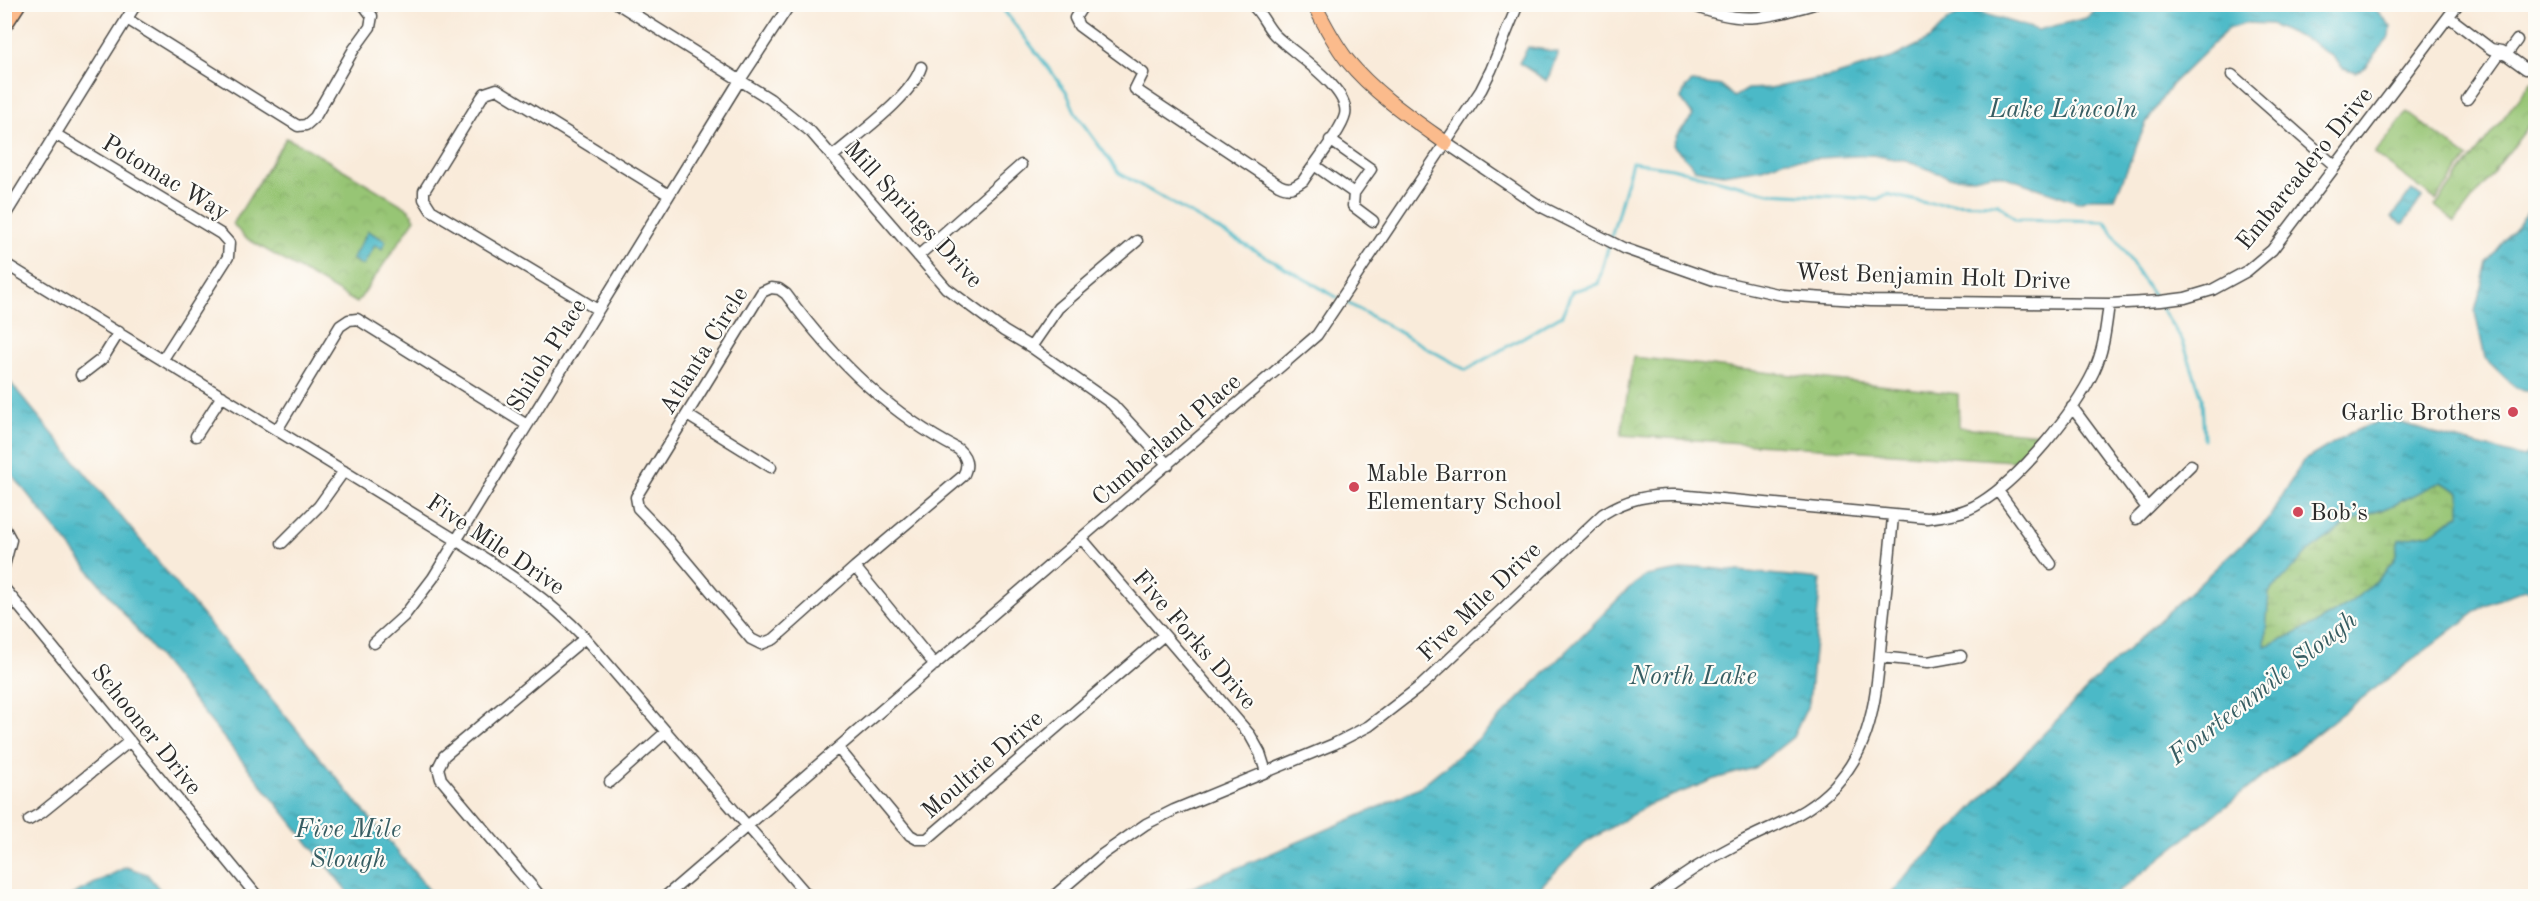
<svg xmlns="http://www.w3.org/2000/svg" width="2540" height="901" font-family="'Old Standard TT',serif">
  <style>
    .wetland { fill: url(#wetland-marsh); stroke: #617850; stroke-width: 1.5 }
    .park { fill: url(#park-crowns); stroke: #617850; stroke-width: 1.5 }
    .water { fill: url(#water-ripples); stroke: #3c7279; stroke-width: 1.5; fill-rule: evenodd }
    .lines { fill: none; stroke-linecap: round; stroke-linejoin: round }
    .stream { stroke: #4cb9c7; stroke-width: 3 }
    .minor-casing { stroke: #4a4845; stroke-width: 13 }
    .major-casing { stroke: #4a4845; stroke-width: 16 }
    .highway-casing { stroke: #4a4845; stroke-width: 19 }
    .minor { stroke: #fff; stroke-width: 10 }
    .major { stroke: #fbbb8c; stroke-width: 14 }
    .highway { stroke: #fbbb8c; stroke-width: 16 }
    .poi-dot { fill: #d1495b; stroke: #fdfcf7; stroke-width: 2 }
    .labels { text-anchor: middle; stroke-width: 4.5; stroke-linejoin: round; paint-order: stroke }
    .street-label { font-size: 24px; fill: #2b2b2b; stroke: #fdfcf7 }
    .poi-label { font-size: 24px; fill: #2b2b2b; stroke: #fdfcf7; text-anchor: start }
    .water-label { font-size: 26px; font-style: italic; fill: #375d62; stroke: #fdfcf7 }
  </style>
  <defs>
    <pattern id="wetland-marsh" width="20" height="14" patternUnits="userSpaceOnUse" patternTransform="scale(1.5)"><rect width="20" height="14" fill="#97c574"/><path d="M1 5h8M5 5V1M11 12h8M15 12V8" fill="none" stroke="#82a965"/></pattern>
    <pattern id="park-crowns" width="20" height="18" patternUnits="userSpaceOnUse" patternTransform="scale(1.5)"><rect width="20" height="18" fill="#97c574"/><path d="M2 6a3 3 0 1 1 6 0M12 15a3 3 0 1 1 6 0" fill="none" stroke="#82a965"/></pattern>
    <pattern id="water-ripples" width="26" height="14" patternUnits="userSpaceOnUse" patternTransform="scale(1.5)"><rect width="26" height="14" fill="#4cb9c7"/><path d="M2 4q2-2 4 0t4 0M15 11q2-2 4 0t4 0" fill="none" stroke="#3f97a2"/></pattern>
  </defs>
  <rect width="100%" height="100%" fill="#fdfcf7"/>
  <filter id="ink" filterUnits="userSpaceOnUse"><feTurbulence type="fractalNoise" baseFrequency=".0167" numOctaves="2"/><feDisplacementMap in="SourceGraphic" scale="12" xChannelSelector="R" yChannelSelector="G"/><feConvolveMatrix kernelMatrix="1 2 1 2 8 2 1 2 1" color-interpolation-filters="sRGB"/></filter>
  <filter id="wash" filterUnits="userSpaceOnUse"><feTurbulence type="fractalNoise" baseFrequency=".008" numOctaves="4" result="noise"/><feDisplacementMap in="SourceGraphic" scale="24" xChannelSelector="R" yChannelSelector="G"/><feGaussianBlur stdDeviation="1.35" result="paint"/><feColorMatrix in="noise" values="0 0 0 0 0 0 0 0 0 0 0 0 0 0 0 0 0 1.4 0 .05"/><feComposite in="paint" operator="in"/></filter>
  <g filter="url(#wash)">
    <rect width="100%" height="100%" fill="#f9ebda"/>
    <path class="wetland" d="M2381,464l154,30 -166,108 -418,294z"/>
    <path class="park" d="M2532,81l3,2v35l-80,104 -20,-16z
      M2407,112l61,46 -32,42 -61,-46z
      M286,138l19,9 104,62 6,10 -58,84 -113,-66 -11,-13z
      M1633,357l325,37 1,33 83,7 -29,27 -392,-26z"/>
    <path class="water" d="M2372,5l19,22 -1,10 -27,32 -8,3 -12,-4 -11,-12 -22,-14 -39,-18 -24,-1 -19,6 -57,56 -25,38 -31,75h-23l-14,4 -75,-26 -12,-2 -17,4 -25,-1 -43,-16 -34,-6 -87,5 -23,8 -39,6 -29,-5c-5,-10 -14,-15 -21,-24l4,-10 16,-19 -12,-17 4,-11 7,-6 30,4 12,11 13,-8 23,-1 64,-12 58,-18 38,-19 18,-19 20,-11 70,21 48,-12 15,-13z
      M1528,47l30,5 -11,29 -28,-18z
      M2412,190l10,8 -19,26 -11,-7z
      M2535,203v189l-19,-4 -31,-30 -10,-46 12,-50z
      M368,231l18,10 -4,8 -7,-4 -12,21 -11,-7z
      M5,376l429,520h-83l-346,-430z
      M2386,418l53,17 84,22 12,-9v145l-10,-4 -40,16 -145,110 -227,181h-225l213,-222 167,-154 35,-59 47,-28zM2440,482l20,10v22l-29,19 -32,6c-2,7 -2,17 -6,22 -29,40 -84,69 -128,85l4,-53 39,-41 41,-30 45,-17z
      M1697,567l124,12 -12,124 -16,34 -39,31 -36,10 -70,27 -63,38 -42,41 -9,12h-362l205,-88 44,-22 62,-51 146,-147 17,-12z
      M126,867l21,7 18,22h-95z"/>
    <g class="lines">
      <path class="stream" d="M999,4l67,87 10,23 43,59 219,125
        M1611,238l21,-76 40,6 97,25 109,6 9,-5 39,9 73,1 16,15 90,2 50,78
        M1344,301l122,69 96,-55 10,-24 26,-7 11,-40
        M2159,305l24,37 19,56 2,42"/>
    </g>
  </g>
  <g filter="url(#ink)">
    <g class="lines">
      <defs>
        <path id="minor" d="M618,4l152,95 41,33 135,156 58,43 27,16 81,57 56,61
          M1084,4l-9,14 4,8 64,47 -8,16 144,96c10,5 14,3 24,-4 10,-16 38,-49 42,-66 6,-27 -57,-65 -72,-82 -8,-9 -12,-21 -22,-29
          M1689,4c52,21 73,15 125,0
          M2449,17l42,32 10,2 -34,48
          M127,19l171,107 8,-1 9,-8 39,-68 16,-22 2,-11 -9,-12
          M2501,51l25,18
          M2506,55l11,-15
          M2232,75l103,91
          M55,134l166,100 8,9 -1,14 -65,102
          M1446,143l92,62 85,43 91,32 68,15 88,6 239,3 52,-3 24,-3 27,-8 35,-19 25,-21 186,-246
          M832,157c26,-23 79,-59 89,-90
          M1314,165l40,28 17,-24 -41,-29
          M1354,193l-1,13 20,15
          M4,217l132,-213
          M918,256l103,-91
          M4,263l452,277c50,32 88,55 129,98l223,258
          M771,288l8,1 7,5c46,63 102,119 172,155 9,8 11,16 5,27l-108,91 -81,72 -13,5 -10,-5 -87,-104 -26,-27 -2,-11 126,-205z
          M598,310l-167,-100 -7,-11v-8l58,-94 3,-4 12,-4 172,106
          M1031,347l27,-39 79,-67
          M81,375l22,-17 16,-26
          M2072,407l75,101
          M687,415l84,52
          M277,430l63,-104 9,-6 8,-1 170,106
          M196,436l26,-40
          M1998,491l53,73
          M2136,519l55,-54
          M4,527l7,13 -7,26
          M1082,539l168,196 10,18 6,19
          M282,543l37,-37 25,-35
          M855,567l80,98
          M4,588l253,308
          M374,643l30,-27 29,-38 307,-498 50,-76
          M1880,657l48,5 33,-6
          M838,748l72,87 7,4h10l237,-204
          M610,782l56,-50
          M29,820l12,-7 89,-72
          M540,896l-99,-117 -3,-11 6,-12 141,-118
          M666,896l651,-561 164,-245 10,-20 27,-66
          M1054,896l49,-42 43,-30 28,-14 160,-66 35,-18 53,-41 181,-171c24,-15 47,-20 75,-19l249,23c18,-2 38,-5 53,-15 40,-24 94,-90 114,-132 10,-21 12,-45 15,-67
          M1655,896c26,-20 55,-38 84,-53 22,-12 45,-20 66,-33 68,-43 71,-108 77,-181 4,-38 8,-76 11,-113"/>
        <path id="major" d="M1314,4c10,20 20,39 33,56 28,34 64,58 99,83"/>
        <path id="highway" d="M4,24l13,-20"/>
      </defs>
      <use href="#minor" class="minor-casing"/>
      <use href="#major" class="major-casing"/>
      <use href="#highway" class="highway-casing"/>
      <use href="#minor" class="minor"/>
      <use href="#major" class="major"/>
      <use href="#highway" class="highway"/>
    </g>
  </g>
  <g class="poi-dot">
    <circle cx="2513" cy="412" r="6"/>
    <circle cx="1354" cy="487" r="6"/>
    <circle cx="2298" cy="512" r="6"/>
  </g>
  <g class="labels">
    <g class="street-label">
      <text transform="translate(2304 168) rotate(-51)" y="8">Embarcadero Drive</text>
      <text transform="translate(166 177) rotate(31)" y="8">Potomac Way</text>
      <text transform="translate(914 214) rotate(47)" y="8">Mill Springs Drive</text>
      <text transform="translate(1933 276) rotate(2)" y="8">West Benjamin Holt Drive</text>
      <text transform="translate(703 350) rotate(-58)" y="8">Atlanta Circle</text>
      <text transform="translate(546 355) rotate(-58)" y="8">Shiloh Place</text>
      <text transform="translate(1166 439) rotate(-41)" y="8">Cumberland Place</text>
      <text transform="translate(496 544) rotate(34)" y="8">Five Mile Drive</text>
      <text transform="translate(1479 601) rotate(-44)" y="8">Five Mile Drive</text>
      <text transform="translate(1195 639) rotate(49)" y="8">Five Forks Drive</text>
      <text transform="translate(147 729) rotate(51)" y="8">Schooner Drive</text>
      <text transform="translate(982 764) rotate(-41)" y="8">Moultrie Drive</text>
    </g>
    <g class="poi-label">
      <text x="2501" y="420" text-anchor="end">Garlic Brothers</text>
      <text x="1366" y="481">Mable Barron<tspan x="1366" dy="28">Elementary School</tspan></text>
      <text x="2310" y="520">Bob’s</text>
    </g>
    <g class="water-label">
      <text x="2063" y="117">Lake Lincoln</text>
      <text x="1693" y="684">North Lake</text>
      <text transform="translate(2262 687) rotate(-38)" y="9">Fourteenmile Slough</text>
      <text x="348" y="837">Five Mile<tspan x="348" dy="30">Slough</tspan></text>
    </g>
  </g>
  <rect width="2540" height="901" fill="none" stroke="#fdfcf7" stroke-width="24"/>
</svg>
